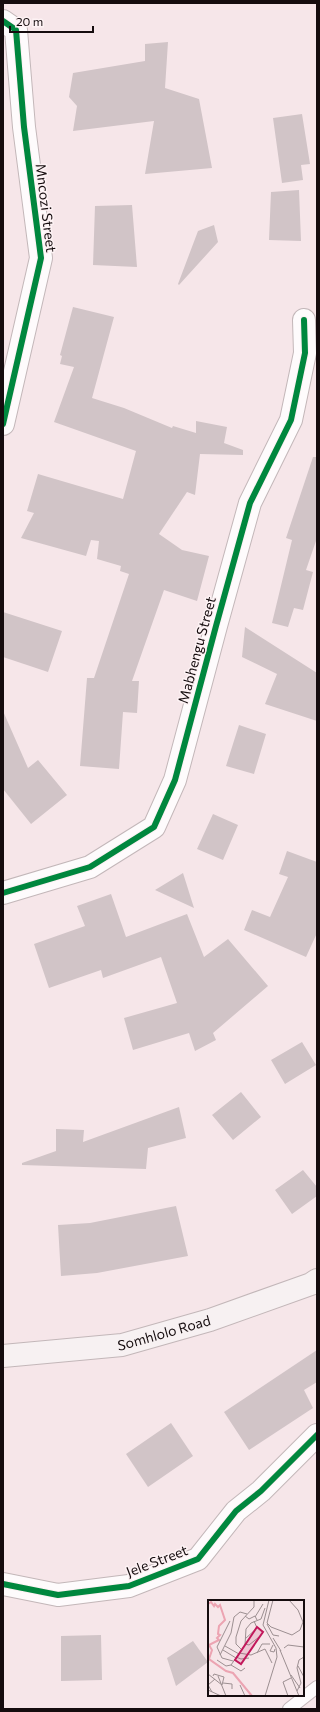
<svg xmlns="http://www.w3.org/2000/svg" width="320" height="1712" font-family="Commissioner,sans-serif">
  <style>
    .building { fill: #d1c4c7 }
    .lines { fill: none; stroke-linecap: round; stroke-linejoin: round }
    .lane-casing { stroke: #c3b7b9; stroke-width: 14 }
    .street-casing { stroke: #c3b7b9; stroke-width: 24 }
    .secondary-casing { stroke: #c3b7b9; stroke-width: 24 }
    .lane { stroke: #fefbfc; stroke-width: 12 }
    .street { stroke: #fefbfc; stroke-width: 22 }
    .secondary { stroke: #f7f1f2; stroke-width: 22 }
    .cycleway-casing { stroke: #fdf2f4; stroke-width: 8 }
    .cycleway { stroke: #00873e; stroke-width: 6 }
    .labels { text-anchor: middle; stroke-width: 3; stroke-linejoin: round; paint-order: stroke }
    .street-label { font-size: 14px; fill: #150c0e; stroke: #fdf2f4 }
    .inset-river { fill: none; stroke: #eca4b2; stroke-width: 2 }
    .inset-road { fill: none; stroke: #9c8f91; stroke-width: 1 }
    .view { fill: #c2185b; fill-opacity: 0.15; stroke: #c2185b; stroke-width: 2 }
    .inset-edge { fill: none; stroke: #150c0e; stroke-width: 2 }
  </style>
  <rect width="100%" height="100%" fill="#f6e6e9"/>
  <path class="building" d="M168,42l-3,46 34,11 13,69 -67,6 9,-53 -81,10 4,-25 -8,-9 4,-24 72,-12v-17z
    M302,114l8,50 -9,1 2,15 -21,3 -9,-65z
    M299,190l2,51 -32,-1 2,-48z
    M132,205l5,62 -44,-2 2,-59z
    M214,225l4,17 -39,43 -1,-1 20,-53z
    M73,307l41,10 -22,81 32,10 48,20 1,-2 23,7v-12l31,6 -3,16 19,7v5l-43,-1 -5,41 -8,-3 -28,42 23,16 27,6 -12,45 -33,-11 -32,91h7l-2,32 -14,-1 -4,57 -39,-3 7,-88h7l35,-104 -9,-3 1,-5 -24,-7 2,-18 -8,-1 -5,16 -65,-18 13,-25 -7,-2 11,-37 85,25 13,-48 -82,-29 20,-55 -14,-3 2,-8 -2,-1z
    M313,457h4v81l-11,32 7,2 -10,38 -9,-2 -6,19 -16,-4 20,-83 -6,-2z
    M3,612l59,19 -14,41 -45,-15z
    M245,627l72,46v48l-52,-17 12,-30 -35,-17z
    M3,711l25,57 10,-8 29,35 -36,29 -28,-35z
    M239,725l27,9 -12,40 -28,-8z
    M213,814l25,11 -15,35 -26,-11z
    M287,851l30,11v71l-11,24 -62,-27 8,-20 18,7 18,-40 -9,-3z
    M183,873l11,35 -39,-18z
    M111,894l15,43 61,-23 17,43 24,-18 40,47 -55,47 3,7 -21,11 -6,-18 -56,17 -9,-32 53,-15 -16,-46 -58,21 -2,-8 -52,18 -15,-44 51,-18 -8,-20z
    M302,1042l14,23 -31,19 -14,-24z
    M241,1092l20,25 -28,23 -21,-25z
    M179,1107l7,31 -38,10 -2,21 -124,-4v-2l34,-12v-22l28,1 -1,12z
    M303,1170l14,17v9l-25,18 -17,-24z
    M176,1206l12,50 -91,17 -36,3 -3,-51 32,-2z
    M317,1350v32l-13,8 9,18 -64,42 -25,-38z
    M171,1423l22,33 -45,31 -22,-33z
    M101,1635l1,45 -41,1v-45z
    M193,1641l15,21 -32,24 -9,-28z"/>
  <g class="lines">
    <defs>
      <path id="lane" d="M289,1709l28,-22"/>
      <path id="street" d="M3,21l13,9 8,97 17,131 -38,166
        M3,893l87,-26 64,-40 21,-47 41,-154 34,-123 41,-83 14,-67 -1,-33
        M3,1584l55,11 71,-9 69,-27 38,-48 25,-20 56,-56"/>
      <g id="secondary">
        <path id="s1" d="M3,1356l119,-11 88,-25 101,-36 6,-4"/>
      </g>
    </defs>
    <use href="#lane" class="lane-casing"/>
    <use href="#street" class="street-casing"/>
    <use href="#secondary" class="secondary-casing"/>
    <use href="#lane" class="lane"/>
    <use href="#street" class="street"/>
    <use href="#secondary" class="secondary"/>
    <defs>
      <path id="cycleway" d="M3,21l13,9 8,97 17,131 -38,166
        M3,893l87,-26 64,-40 21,-47 41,-154 34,-123 41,-83 14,-67 -1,-33
        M3,1584l55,11 71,-9 69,-27 38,-48 25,-20 56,-56"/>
    </defs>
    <use href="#cycleway" class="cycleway-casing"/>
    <use href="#cycleway" class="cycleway"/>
  </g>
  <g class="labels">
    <g class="street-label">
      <text transform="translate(46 208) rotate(83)" y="5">Mncozi Street</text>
      <text transform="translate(197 650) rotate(-75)" y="5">Mabhengu Street</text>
      <text dy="5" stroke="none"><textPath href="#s1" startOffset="163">Somhlolo Road</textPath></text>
      <text transform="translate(157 1561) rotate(-21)" y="5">Jele Street</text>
    </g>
  </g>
  <g transform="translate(208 1600)">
    <rect width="96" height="96" fill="#f6e6e9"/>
    <path class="inset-river" d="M0,4l3,-2 3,4 1,-2 3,3 2,-2 5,15 -6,6 -1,8 2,1 -3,3 2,2 -10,5 3,5 -3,9 17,12 7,2 19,23"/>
    <path class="inset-road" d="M65,0l-6,23 4,4 21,8 8,-5 3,-8 -5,-12 -9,-10M37,16l4,3 6,-3 2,4M47,17l8,-13M22,21l-13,26 5,11 11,3M59,24l6,11 6,1M65,38l8,13M37,39l12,-11 -3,-7M37,44l4,1 10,-8M65,45l-3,6 4,1 1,-3M17,46l14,8M76,48l4,-3 16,2M15,50l13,8M34,50l-6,-6v-7l5,-16 13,-14v-7M72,50l19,46M31,53l12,2 14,-6 7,14M49,53l5,-9h8M12,55l11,-22 3,-16 6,-5 7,2M28,57l5,2 8,-1M9,60l9,6 5,-1M90,66l6,11M37,68l-4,3 -10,-6 14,-20 1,-16 5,-6 10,-4 4,-11M0,74l14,11 2,-8 -10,-3 -1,2M83,75l9,13M10,76l8,20M15,83l9,1v5M32,85l5,11M0,90l13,6M89,91l4,-8 -4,-15 2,-8 5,-3M4,92l-4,-7 7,-6M57,96l12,-39 -1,-9 -13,-23 6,-25M80,96l-5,-14 8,-4"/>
    <path class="view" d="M49,27l6,5 -22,32 -6,-4z"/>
    <rect width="96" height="96" class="inset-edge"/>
  </g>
  <rect width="320" height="1712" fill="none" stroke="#150c0e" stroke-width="8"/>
  <path d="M10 26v6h83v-6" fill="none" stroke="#150c0e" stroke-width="2"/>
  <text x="16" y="26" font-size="12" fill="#150c0e" stroke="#fdf2f4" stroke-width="3" paint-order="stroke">20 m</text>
</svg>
